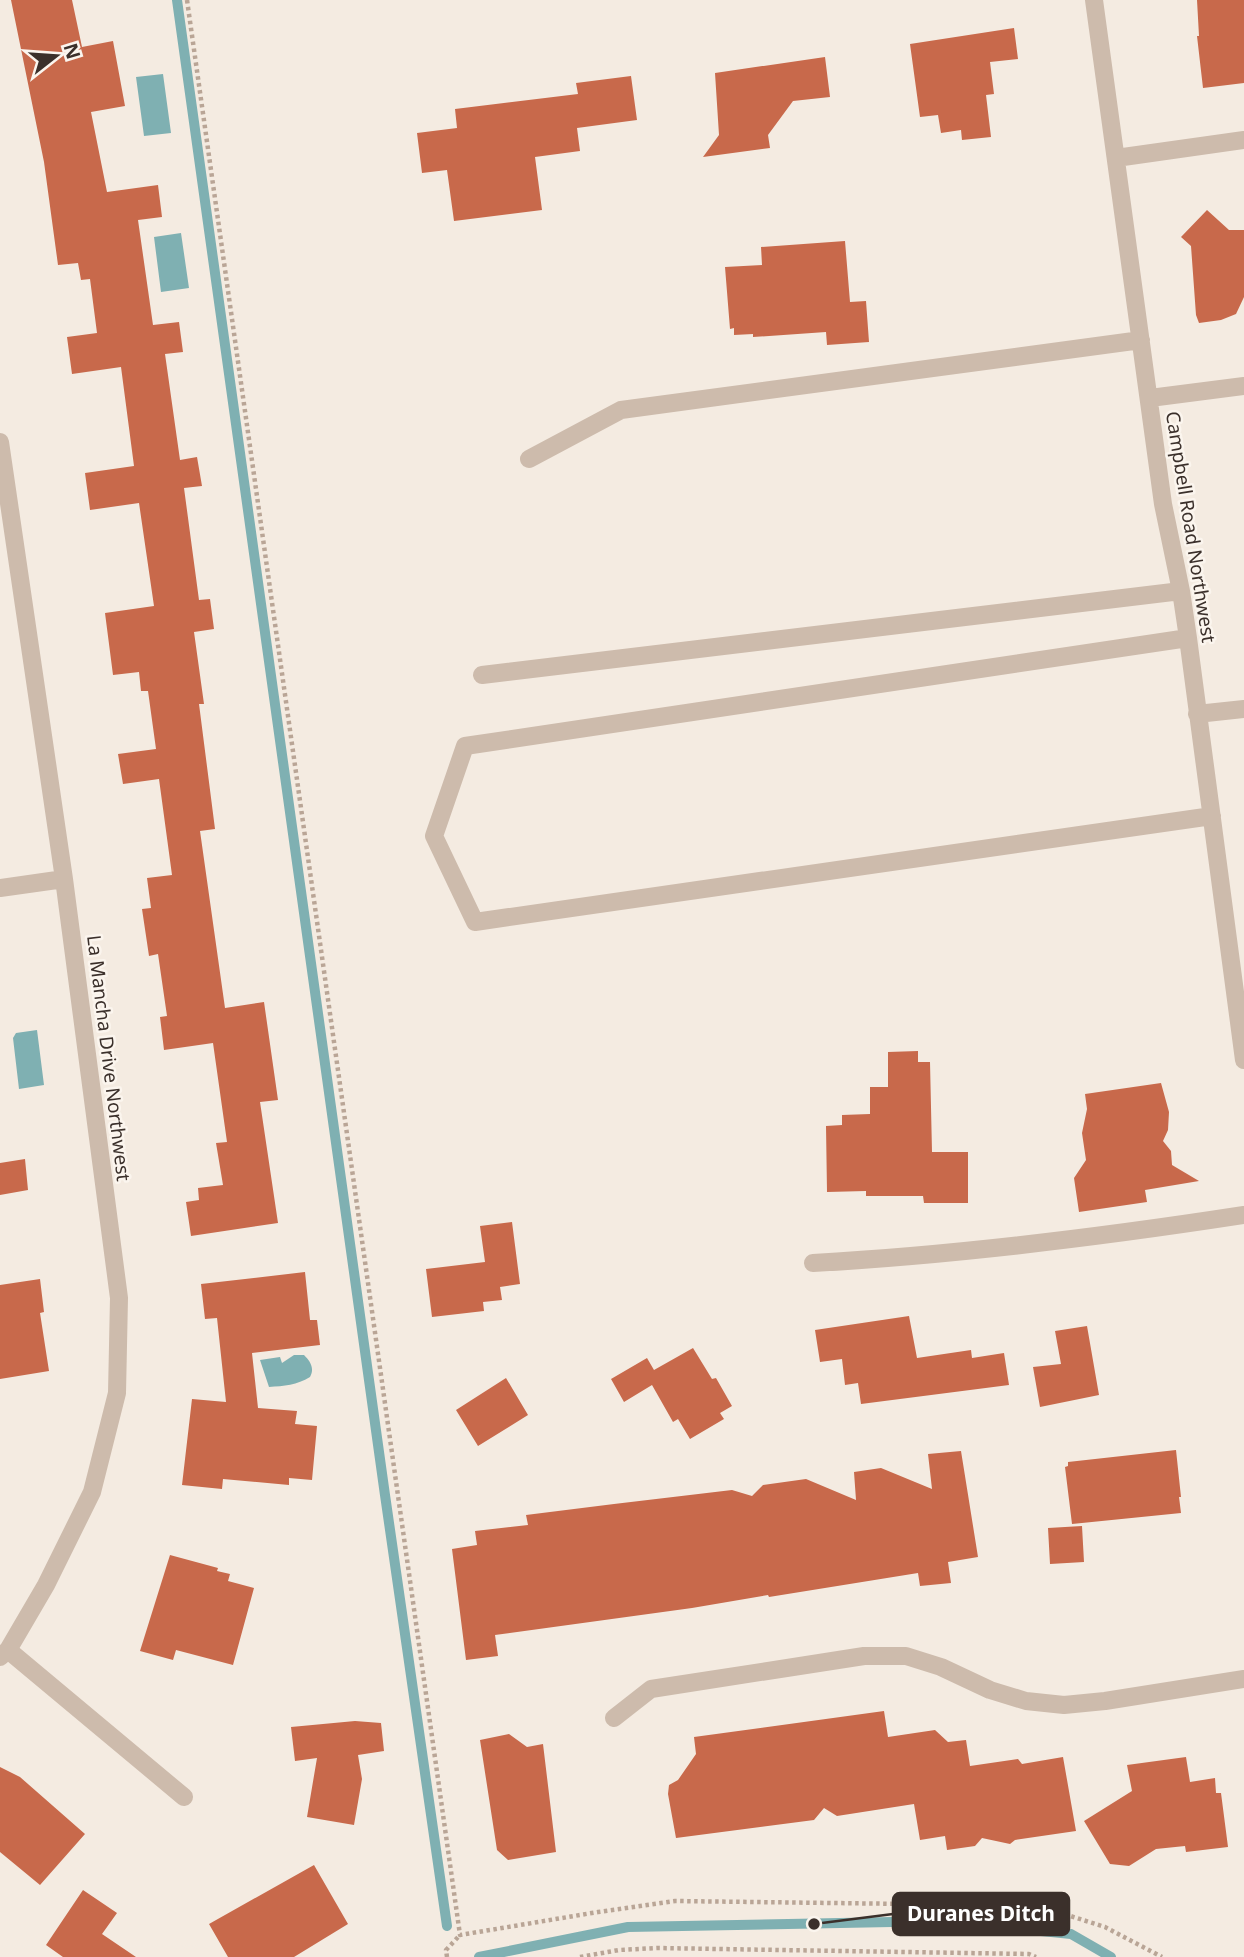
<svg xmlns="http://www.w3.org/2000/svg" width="1244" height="1957" font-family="'Noto Sans',sans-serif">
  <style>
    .water { fill: #7fb0b2 }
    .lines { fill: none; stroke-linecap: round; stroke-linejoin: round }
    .stream { stroke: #7fb0b2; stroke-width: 10 }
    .building { fill: #c8694b }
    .path { stroke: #b9a596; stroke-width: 4.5; stroke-dasharray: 3.5 3.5; stroke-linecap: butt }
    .minor { stroke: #cdbbac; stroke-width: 18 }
    .labels { text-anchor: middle; stroke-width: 5; stroke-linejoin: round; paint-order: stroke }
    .street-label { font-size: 19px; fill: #3b302b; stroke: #fbf5ee }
    .leader { fill: none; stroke: #3b302b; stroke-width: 2.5 }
    .callout-dot { fill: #3b302b; stroke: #fbf5ee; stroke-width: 2.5 }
    .callout { fill: #3b302b; stroke: #3b302b; stroke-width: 2.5 }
    .callout-label { font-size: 21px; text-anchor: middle; font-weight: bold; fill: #fff }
  </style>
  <rect width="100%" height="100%" fill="#f4ebe1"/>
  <path class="water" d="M163,74l8,59 -27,3 -8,-59z
    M181,233l8,55 -28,4 -7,-55z
    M37,1030l7,55 -25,4 -6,-51 3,-5z
    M294,1355h10c6,6 11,13 6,22 -13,8 -26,9 -41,10l-9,-27 20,-3 2,6z"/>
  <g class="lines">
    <path class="stream" d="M177,0l208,1495 62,431
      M479,1957l149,-30 316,-6 127,13 40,23"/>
  </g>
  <path class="building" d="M11,0h61l10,47 31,-6 12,65 -34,6 16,80 51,-7 4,32 -24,3 15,105 26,-3 4,30 -18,2 15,106 17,-3 5,29 -18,2 15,112 11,-1 4,30 -20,3 10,72h-5l16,125 -15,2 25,177 39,-6 14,98 -18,2 18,121 -87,13 -5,-34 13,-2 -1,-12 25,-3 -7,-42 11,-1 -14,-99 -49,7 -4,-33 7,-1 -9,-62 -9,2 -7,-47 9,-1 -4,-30 25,-3 -13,-96 -36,5 -5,-30 38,-5 -8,-58h-7l-2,-19 -26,3 -8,-62 49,-7 -15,-103 -49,7 -5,-37 49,-7 -13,-99 -49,7 -5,-37 30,-4 -7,-54 -9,1 -3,-17 -20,2 -14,-103z
    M1197,0h47v83l-41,5 -6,-52h2z
    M1014,28l4,31 -28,3 4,32 -8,1 5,42 -29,3 -1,-10 -20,3 -3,-18 -18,2 -10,-73z
    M825,57l5,40 -37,4 -25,34 2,13 -67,9 16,-22 -4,-62z
    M631,76l6,44 -60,8 3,23 -45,6 7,53 -88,11 -7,-51 -25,3 -5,-40 40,-5 -2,-19 123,-15 -2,-11z
    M1207,210l22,20h15v67l-8,17 -15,6 -22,3 -3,-8 -5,-69 -10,-9z
    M845,241l5,61 16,-1 3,41 -42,3 -1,-13 -73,5v-3l-19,1v-7l-4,1 -5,-62 37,-2 -1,-18z
    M918,1051v11h12l2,90h36v51h-44l-1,-7h-57v-5l-39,1 -1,-66 16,-1v-10l28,-1v-27h18v-35z
    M1161,1083l8,29 -1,18 -5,11 8,10 1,14 27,16 -54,9 2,12 -68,10 -5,-34 12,-18 -4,-27 5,-24 -2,-15z
    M25,1159l3,31 -28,5v-32z
    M512,1222l8,62 -20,3 2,13 -19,2 1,9 -52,6 -6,-48 59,-7 -5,-36z
    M305,1272l5,48h7l3,25 -68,8 6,55 39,3 -2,13 22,2 -5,54 -23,-2v7l-66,-6 -1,10 -40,-4 10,-86 34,3 -9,-84 -12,1 -4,-35z
    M40,1279l4,33 -4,1 9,58 -49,8v-94z
    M909,1316l8,42 54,-8 1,8 32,-5 5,32 -148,19 -3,-21 -13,2 -3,-26 -22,3 -5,-32z
    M1087,1326l12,69 -59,12 -7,-40 28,-3 -6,-33z
    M693,1348l19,31 4,-1 16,28 -12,7 4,6 -34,20 -12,-20 -5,3 -21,-37 -28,17 -13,-23 36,-21 7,12z
    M506,1378l22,37 -50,31 -22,-36z
    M1176,1450l5,47h-2l2,16 -109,11 -7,-57 3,-1v-4z
    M961,1451l17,106 -30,5 3,21 -31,3 -2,-13 -149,24 -1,-2 -76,13 -197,27 3,21 -32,4 -14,-111 25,-4 -2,-14 53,-6 -2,-10 88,-11 118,-14 20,6 11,-11 43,-6 50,21 -2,-28 27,-4 51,21 -4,-35z
    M1082,1526l2,36 -34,2 -2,-36z
    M170,1555l48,13 -1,3 13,3 -2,7 26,7 -21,77 -57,-15 -3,10 -33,-9z
    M884,1711l4,26 47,-7 13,12 18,-2 4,26 48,-7 4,5 41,-7 13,74 -61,9 -5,4 -28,-6 -7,8 -28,4 -2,-14 -25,4 -6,-36 -77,12 -13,-8 -10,12 -138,18 -8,-44 1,-9 9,-5 18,-26 -2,-17z
    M355,1721l26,2 3,28 -26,4 4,24 -8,46 -47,-8 10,-59 -22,3 -4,-34z
    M509,1734l18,13 16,-3 13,108 -48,8 -11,-10 -17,-110z
    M1186,1757l4,25 25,-4 1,15h5l7,54 -42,5 -1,-6 -29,3 -27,17 -19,-2 -26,-43 48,-30 -5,-26z
    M0,1767l20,10 65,57 -45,51 -40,-33z
    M314,1865l34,59 -54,33h-66l-19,-33z
    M83,1890l34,23 -15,21 34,23h-73l-17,-12z"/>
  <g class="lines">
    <path class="path" d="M187,0l273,1935 138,-23 77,-11 314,4 72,8 44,14 57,30
      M447,1957l-1,-7 14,-15
      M580,1957l39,-7 38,-2 372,6 7,3"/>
    <path class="minor" d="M1094,0l69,504 18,87 7,47 56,422
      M1116,158l128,-18
      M1150,398l94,-12
      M0,442l64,437 55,419 -2,95 -25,99 -46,93 -38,65 -8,7
      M529,459l92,-49 520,-70
      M1188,638l-723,108 -31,90 41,86 737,-106
      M482,675l699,-84
      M1197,714l47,-5
      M0,888l64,-9
      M813,1263c144,-8 288,-26 431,-48
      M8,1650l176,147
      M614,1718l37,-29 213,-33h42l35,11 49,23 36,11 38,4 41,-4 139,-22"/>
  </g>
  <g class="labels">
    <g class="street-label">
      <text transform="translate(1191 527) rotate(81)" y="7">Campbell Road Northwest</text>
      <text transform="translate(109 1058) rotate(83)" y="7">La Mancha Drive Northwest</text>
    </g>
  </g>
  <path class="leader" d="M814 1924L893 1914"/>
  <circle class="callout-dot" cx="814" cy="1924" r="7"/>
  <rect class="callout" x="893" y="1893" width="176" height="42" rx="7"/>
  <g class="callout-label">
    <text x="981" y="1921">Duranes Ditch</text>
  </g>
  <g transform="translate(56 56) rotate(73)" stroke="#fbf5ee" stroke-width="5" paint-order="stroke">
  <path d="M0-5L12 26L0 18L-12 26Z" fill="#3b302b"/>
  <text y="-10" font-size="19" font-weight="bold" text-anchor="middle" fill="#3b302b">N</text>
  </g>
</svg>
